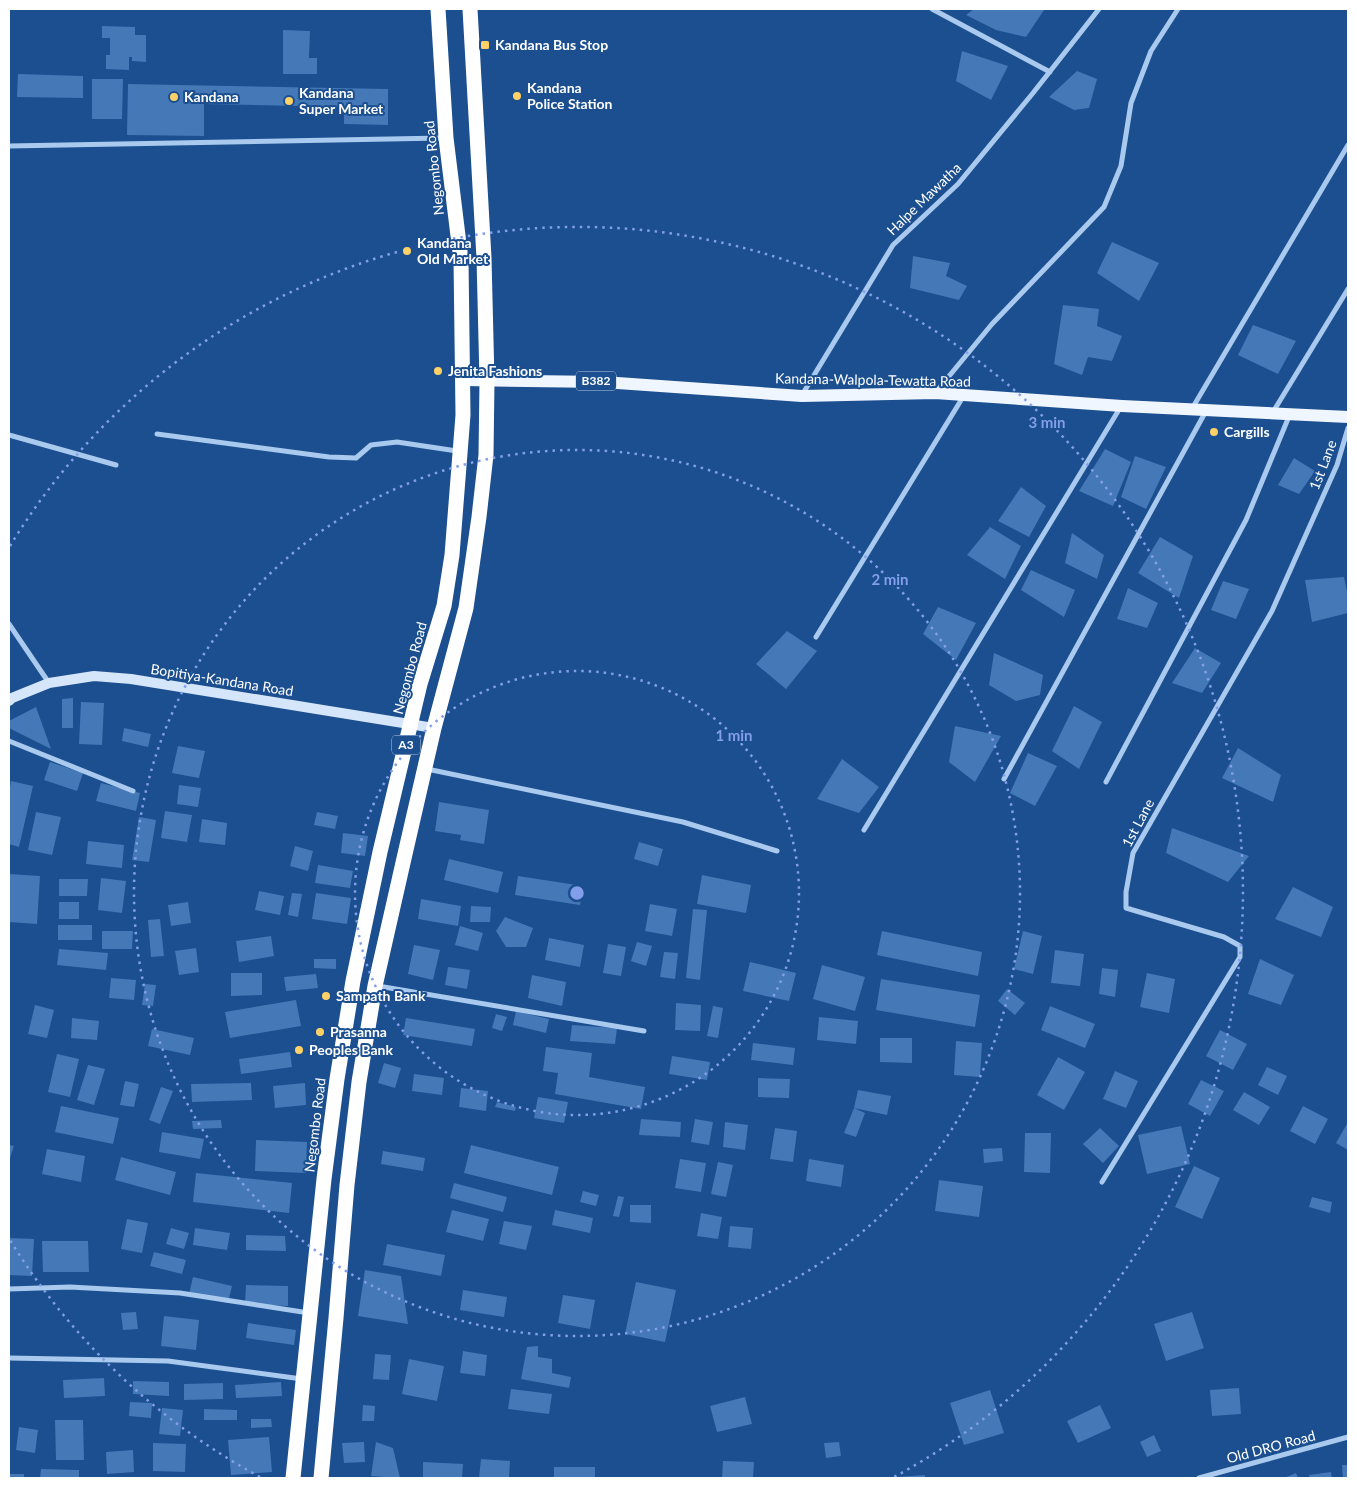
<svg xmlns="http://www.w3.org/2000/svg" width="1357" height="1487" font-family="Lato,sans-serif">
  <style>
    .building { fill: #4478b7 }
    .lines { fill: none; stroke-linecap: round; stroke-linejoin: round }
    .street { stroke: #a9c9ee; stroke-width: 5 }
    .secondary { stroke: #d6e6fa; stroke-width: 10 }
    .primary { stroke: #f0f6ff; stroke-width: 12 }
    .highway { stroke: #fff; stroke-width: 15 }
    .ring { fill: none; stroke: #839eea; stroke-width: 2.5; stroke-dasharray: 2.5 5 }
    .poi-dot { fill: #ffd166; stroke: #1b4f8f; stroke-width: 2 }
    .labels { text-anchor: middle; stroke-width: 4; stroke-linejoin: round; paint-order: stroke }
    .shield { fill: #1b4f8f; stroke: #bbcadd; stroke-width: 1 }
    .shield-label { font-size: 12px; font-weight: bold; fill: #fff }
    .poi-label { font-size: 14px; font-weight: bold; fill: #fff; stroke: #1b4f8f; text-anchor: start }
    .street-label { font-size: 14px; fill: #fff; stroke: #1b4f8f }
    .centre { fill: #839eea; stroke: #1b4f8f; stroke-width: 2.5 }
    .ring-label { font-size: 15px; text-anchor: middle; font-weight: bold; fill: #839eea; stroke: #1b4f8f; stroke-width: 4; stroke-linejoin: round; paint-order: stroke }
  </style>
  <rect width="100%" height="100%" fill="#1b4f8f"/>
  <path class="building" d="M974,9h67l3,1 -18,27 -30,-7 -30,-15z
    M102,26l33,1v8h11v27l-14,-1v-4h-3v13l-23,-1v-14h4v-17h-8z
    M283,30l27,1 -1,27h8v16h-34z
    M962,51l46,15 -17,34 -35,-19z
    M1077,71l20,8 -8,29 -15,2 -25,-13z
    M18,74l65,2v22l-66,-1z
    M92,79h31l-1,40h-30z
    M128,84l260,5v36l-44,-1v-17l-140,-3v32l-77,-1z
    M1112,242l47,21 -20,38 -42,-28z
    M913,256l37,7 -4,13 21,10 -8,14 -49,-12z
    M1063,305l36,4 -2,17 25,10 -10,25 -24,-4 -6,18 -28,-11z
    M1253,325l43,16 -18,33 -40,-19z
    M1105,449l26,13 -18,44 -34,-15z
    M1135,456l31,11 -20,42 -25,-12z
    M1294,458l21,13 -16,23 -21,-9z
    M1021,487l25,19 -17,31 -31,-16z
    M990,527l31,19 -16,33 -38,-24z
    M1072,533l32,22 -7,24 -32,-16z
    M1160,537l33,19 -14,42 -41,-25z
    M1031,570l44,20 -11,27 -43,-27z
    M1344,577l4,20v16l-36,9 -7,-42z
    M1223,581l26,8 -13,30 -25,-9z
    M1128,588l30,15 -11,25 -30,-9z
    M938,607l38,16 -20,37 -33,-26z
    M787,631l30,20 -31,38 -30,-25z
    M1195,648l26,15 -19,30 -30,-10z
    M994,653l49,22 -3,20 -24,6 -27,-16z
    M73,698v30h-11v-29z
    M81,702l23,1 -2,42 -23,-1z
    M1074,706l28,16 -23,47 -27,-18z
    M36,707l15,42 -42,-21v-7z
    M955,726l46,10 -26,46 -26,-20z
    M124,728l27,6 -3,13 -26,-6z
    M178,746l27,5 -6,27 -27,-5z
    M1238,748l43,27 -8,27 -51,-24z
    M1028,753l29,13 -22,40 -25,-13z
    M842,759l37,28 -20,26 -42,-14z
    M50,762l33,11 -6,18 -33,-11z
    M11,781l22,5 -14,61 -10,-3v-51z
    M101,783l39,10 -4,18 -40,-10z
    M179,785l22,3 -3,19 -21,-3z
    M439,802l50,8 -5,34 -24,-4 1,-5 -26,-4z
    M165,811l27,4 -5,27 -26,-4z
    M36,812l25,5 -9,38 -24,-5z
    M317,812l21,4 -3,13 -21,-4z
    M139,817l17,3 -7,42 -17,-2z
    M202,819l25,4 -2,22 -26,-3z
    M1172,828l77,28 -21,26 -62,-29z
    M343,833l25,3 -3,20 -24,-3z
    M88,841l36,4 -2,23 -36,-4z
    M639,842l24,7 -5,17 -24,-7z
    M295,846l18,5 -5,20 -18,-5z
    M449,859l54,13 -5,21 -54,-13z
    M318,865l35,6 -3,17 -35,-5z
    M9,874l31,2 -3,48 -28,-2z
    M702,875l49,10 -5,28 -49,-9z
    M518,876l65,10 -3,19 -65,-10z
    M101,878l25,3 -4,32 -24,-3z
    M59,879h29l-1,17h-28z
    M1293,887l40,20 -12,30 -46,-18z
    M259,891l25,5 -4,19 -25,-5z
    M292,893l10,1 -4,23 -10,-2z
    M316,893l35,5 -4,26 -35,-5z
    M421,899l40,7 -3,20 -40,-7z
    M59,902h20v17h-20z
    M188,902l3,21 -20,3 -3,-21z
    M650,904l27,5 -5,27 -27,-5z
    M471,906l20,1 -1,15h-20z
    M693,909l14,1 -7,70 -14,-2z
    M505,917l28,11 -7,19h-20l-10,-16z
    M160,919l4,37 -13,1 -3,-37z
    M58,925h34v15h-34z
    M460,926l23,7 -5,18 -23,-6z
    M102,931h31l-1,18h-30z
    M882,931l100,21 -4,24 -101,-21z
    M1023,931l19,5 -9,38 -19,-5z
    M271,936l3,20 -35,6 -3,-21z
    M549,938l35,7 -4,22 -35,-7z
    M637,942l15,4 -6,20 -15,-5z
    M608,944l18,3 -5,29 -18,-3z
    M414,945l26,5 -7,30 -25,-6z
    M196,948l3,24 -20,3 -4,-24z
    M59,949l49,4 -2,17 -49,-5z
    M1055,950l29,4 -4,32 -29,-3z
    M664,952l14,1 -3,26 -15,-2z
    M314,959h22v10l-22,-1z
    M1260,959l34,16 -13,30 -33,-11z
    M750,962l46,11 -7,28 -46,-10z
    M822,965l43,12 -10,34 -42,-12z
    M448,967l22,3 -3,19 -22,-4z
    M1102,968l16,2 -3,27 -16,-3z
    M231,973h31v22l-31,1z
    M1147,973l28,6 -6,34 -29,-6z
    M316,974l2,14 -32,3 -2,-14z
    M532,975l34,7 -4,24 -34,-8z
    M111,978l25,2 -2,20 -25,-2z
    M881,979l99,16 -5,32 -99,-17z
    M145,984l11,1 -3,21 -11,-1z
    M1007,989l18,14 -10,12 -17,-14z
    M296,1000l5,26 -71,12 -5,-26z
    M676,1003l25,2 -1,26 -25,-1z
    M35,1005l19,5 -7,28 -19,-4z
    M713,1006l10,2 -5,30 -11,-2z
    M1050,1006l45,18 -10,24 -44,-18z
    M516,1011l33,8 -3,14 -33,-8z
    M496,1014l11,3 -5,14 -10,-3z
    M819,1017l39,4 -2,23 -39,-4z
    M72,1018l27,3 -2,19 -26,-2z
    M406,1018l69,11 -3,17 -69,-11z
    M572,1025l45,3 -2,16 -45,-3z
    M152,1029l42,9 -4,17 -42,-9z
    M1220,1030l27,14 -14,26 -27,-14z
    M880,1038h32v25l-32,-1z
    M956,1041l26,2 -2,34 -26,-2z
    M753,1043l42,5 -2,17 -42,-5z
    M546,1047l46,6 -3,24 56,10 -4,22 -86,-15 3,-21 -15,-2z
    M290,1052l2,15 -51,7 -2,-15z
    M57,1054l22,5 -9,38 -22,-5z
    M672,1056l38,6 -3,18 -38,-6z
    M1058,1057l27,15 -21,38 -27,-15z
    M384,1063l17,5 -6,20 -17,-5z
    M88,1065l17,4 -11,36 -17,-5z
    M1267,1067l20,9 -9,19 -20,-10z
    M1115,1071l23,10 -12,27 -23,-9z
    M414,1074l30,4 -2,17 -30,-4z
    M758,1078l32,1 -1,19 -31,-1z
    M1201,1080l23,11 -14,25 -22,-12z
    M125,1081l14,3 -5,23 -14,-2z
    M251,1083l1,17 -60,2 -1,-18z
    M305,1083l1,22 -31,3 -2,-22z
    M161,1087l12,4 -13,33 -11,-4z
    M461,1088l27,3 -2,20 -27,-4z
    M858,1090l33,6 -4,19 -33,-7 11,5 -9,24 -12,-4 10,-25z
    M1244,1092l26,15 -11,18 -26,-15z
    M538,1097l30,5 -4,21 -30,-5z
    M497,1102l19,5 -1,4 -20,-4z
    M61,1106l58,12 -6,26 -58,-12z
    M1303,1106l25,13 -13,25 -25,-13z
    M641,1119l40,3 -1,15 -41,-2z
    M695,1119l18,3 -4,23 -18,-3z
    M221,1120l1,8 -29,1 -1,-8z
    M725,1122l23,3 -3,25 -22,-3z
    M1348,1122v28l-12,-7z
    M1181,1126l9,38 -43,10 -9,-39z
    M775,1128l22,3 -4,31 -23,-3z
    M1100,1128l19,18 -16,17 -20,-19z
    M162,1132l42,7 -4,20 -41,-7z
    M1025,1133h26l-1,40 -26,-1z
    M256,1140l51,2 -1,31 -51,-2z
    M9,1145l5,1 -5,15z
    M471,1145l88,22 -7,28 -88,-22z
    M1002,1148l1,13 -19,2 -1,-14z
    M47,1149l38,7 -4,26 -39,-8z
    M383,1151l42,7 -2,13 -42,-7z
    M121,1157l55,15 -6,23 -55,-15z
    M680,1159l26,4 -5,29 -26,-4z
    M809,1159l35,6 -3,22 -35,-6z
    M718,1162l15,3 -7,32 -15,-3z
    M1194,1166l26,12 -18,41 -27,-12z
    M196,1173l96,10 -3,30 -96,-11z
    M939,1180l44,6 -4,31 -44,-6z
    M454,1183l53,14 -4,15 -53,-14z
    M583,1191l16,4 -3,11 -16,-4z
    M618,1196l6,1 -5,20 -6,-1z
    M1312,1197l20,5 -2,11 -21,-6z
    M630,1205h21v18l-21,-1z
    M452,1210l37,9 -6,22 -37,-9z
    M555,1210l38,8 -3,15 -38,-8z
    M701,1213l21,4 -4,22 -21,-3z
    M127,1219l21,4 -6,30 -21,-4z
    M504,1221l28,5 -6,24 -27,-6z
    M730,1226l23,2 -2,21 -23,-2z
    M171,1228l18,5 -5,16 -18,-5z
    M195,1228l35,5 -3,17 -34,-5z
    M246,1235l39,1 1,15 -40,-1z
    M9,1238l25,1 -2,37 -23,-1z
    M42,1241h46l1,31h-46z
    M387,1244l58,11 -4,21 -58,-11z
    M154,1252l32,8 -4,14 -32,-8z
    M365,1270l36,6 7,48 -50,-8z
    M193,1277l39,9 -4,17 -39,-9z
    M636,1282l40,8 -11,52 -40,-8z
    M246,1285l42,1v20l-43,-2z
    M463,1290l44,7 -3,20 -44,-7z
    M563,1295l32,5 -5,29 -32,-6z
    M136,1312l2,17 -15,1 -2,-17z
    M1192,1312l12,36 -38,13 -12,-37z
    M164,1316l35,4 -3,30 -35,-4z
    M248,1323l48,7 -2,15 -48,-7z
    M538,1346v11l14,2v14l19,4 -2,11 -48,-9 6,-32z
    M463,1351l24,4 -2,21 -25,-3z
    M375,1354l16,1 -2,25 -16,-1z
    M409,1359l35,7 -7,35 -35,-7z
    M104,1378l1,18 -41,2 -1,-18z
    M133,1381l36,1v14l-36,-2z
    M281,1382l1,14 -46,2 -1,-13z
    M223,1383v16l-39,1v-16z
    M1239,1388l2,26 -29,2 -2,-26z
    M511,1389l41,5 -3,20 -41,-5z
    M990,1390l14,43 -40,12 -14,-42z
    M745,1397l7,27 -35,8 -7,-26z
    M130,1402l22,1 -1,15 -22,-2z
    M363,1405l12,1 -1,15h-12z
    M1100,1405l11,23 -33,15 -11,-22z
    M162,1408l21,2 -3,26 -21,-2z
    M204,1409l33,1v10h-33z
    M251,1419h20l1,8 -21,1z
    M55,1420h28l1,40h-28z
    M19,1427l19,3 -3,23 -19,-3z
    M1154,1435l7,16 -14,6 -7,-15z
    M269,1437l3,35 -41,3 -3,-35z
    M364,1442l1,20 -21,1 -2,-20z
    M376,1442l17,6 7,30 -29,-2z
    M839,1442l2,14 -15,2 -2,-15z
    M153,1443l33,1 -1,28 -32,-1z
    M133,1450l1,22 -27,2 -1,-22z
    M481,1459l29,2 -1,17h-30z
    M723,1461l31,1 -1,16h-31z
    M423,1462l40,2 -1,14h-39z
    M1342,1465h6v13h-5z
    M554,1467h41v11h-41z
    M41,1469l38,1v8h-39z
    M1331,1472l1,6h-22l-1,-3z
    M1296,1473l2,5h-14z
    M9,1474h15v4h-15z
    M925,1475v3h-28v-1z"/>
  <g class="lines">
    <path class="street" d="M932,9l118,63
      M9,146l434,-8
      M936,392l56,-68 112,-117 17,-41 10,-63 20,-52 27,-42
      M802,395l91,-150 65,-61 75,-91 66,-84
      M1193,407l155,-262
      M1273,412l75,-123
      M157,434l172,23 27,1 15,-13 26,-3 60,9
      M9,435l107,30
      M9,624l40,59
      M816,637l147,-240
      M9,741l124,50
      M427,769l256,53 94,29
      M1004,779l202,-368
      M1106,782l140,-262 44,-106
      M864,830l256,-422
      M378,986l266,45
      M1102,1182l138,-225v-11l-16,-9 -98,-29v-16l7,-39 139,-242 65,-146 11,-37
      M9,1289l61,-2 110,6 129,20
      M9,1358l159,3 134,18
      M1199,1478l149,-41"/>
    <path class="secondary" d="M9,701l3,-3 37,-15 45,-7 37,3 303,49"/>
    <path class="primary" d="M463,380l140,2 199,14 133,-3 187,13 226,11"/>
    <path class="highway" d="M293,1478l31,-299 13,-100 16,-98 27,-129 40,-168 24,-78 8,-51 11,-140 -2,-155 -15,-122 -8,-129
      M321,1478l15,-160 11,-133 12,-103 16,-96 30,-132 29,-126 32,-120 13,-91 7,-62 1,-74 -3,-123 -14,-249"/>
  </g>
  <g class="ring">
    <circle cx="577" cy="893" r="222"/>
    <circle cx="577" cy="893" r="443"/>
    <path d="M260 1477A665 665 0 0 1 10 1240M10 546A665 665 0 1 1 894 1477"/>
  </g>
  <g class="poi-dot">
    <rect x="480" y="40" width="10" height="10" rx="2.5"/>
    <circle cx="517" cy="96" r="5"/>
    <circle cx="174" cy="97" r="5"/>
    <circle cx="289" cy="101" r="5"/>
    <circle cx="407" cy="251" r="5"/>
    <circle cx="438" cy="371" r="5"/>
    <circle cx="1214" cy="432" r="5"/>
    <circle cx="326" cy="996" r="5"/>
    <circle cx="320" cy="1032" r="5"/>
    <circle cx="299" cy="1050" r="5"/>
  </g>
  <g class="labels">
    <g class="shield">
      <rect x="576" y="371.5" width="40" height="19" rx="4"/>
      <rect x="392" y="735.5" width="28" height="19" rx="4"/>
    </g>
    <g class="shield-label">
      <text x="596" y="385">B382</text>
      <text x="406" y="749">A3</text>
    </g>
    <g class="poi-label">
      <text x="495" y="50">Kandana Bus Stop</text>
      <text x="527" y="93">Kandana<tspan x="527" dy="16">Police Station</tspan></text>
      <text x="299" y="98">Kandana<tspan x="299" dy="16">Super Market</tspan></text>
      <text x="184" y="102">Kandana</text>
      <text x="417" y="248">Kandana<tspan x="417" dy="16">Old Market</tspan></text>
      <text x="448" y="376">Jenita Fashions</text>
      <text x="1224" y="437">Cargills</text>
      <text x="336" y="1001">Sampath Bank</text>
      <text x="330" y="1037">Prasanna</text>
      <text x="309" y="1055">Peoples Bank</text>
    </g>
    <g class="street-label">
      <text transform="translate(434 168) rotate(-96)" y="5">Negombo Road</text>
      <text transform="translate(924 199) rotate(-44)" y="5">Halpe Mawatha</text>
      <text transform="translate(873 380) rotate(1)" y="5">Kandana-Walpola-Tewatta Road</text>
      <text transform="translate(1323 465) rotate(-69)" y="5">1st Lane</text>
      <text transform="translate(410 668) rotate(-75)" y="5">Negombo Road</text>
      <text transform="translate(222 680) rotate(9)" y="5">Bopitiya-Kandana Road</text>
      <text transform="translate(1138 823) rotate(-62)" y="5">1st Lane</text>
      <text transform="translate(315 1125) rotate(-83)" y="5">Negombo Road</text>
      <text transform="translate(1271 1447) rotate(-15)" y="5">Old DRO Road</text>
    </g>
  </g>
  <circle cx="577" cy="893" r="8" class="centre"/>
  <g class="ring-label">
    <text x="1047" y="428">3 min</text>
    <text x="890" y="585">2 min</text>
    <text x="734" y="741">1 min</text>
  </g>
  <rect width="1357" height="1487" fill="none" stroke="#ffffff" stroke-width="20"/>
</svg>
